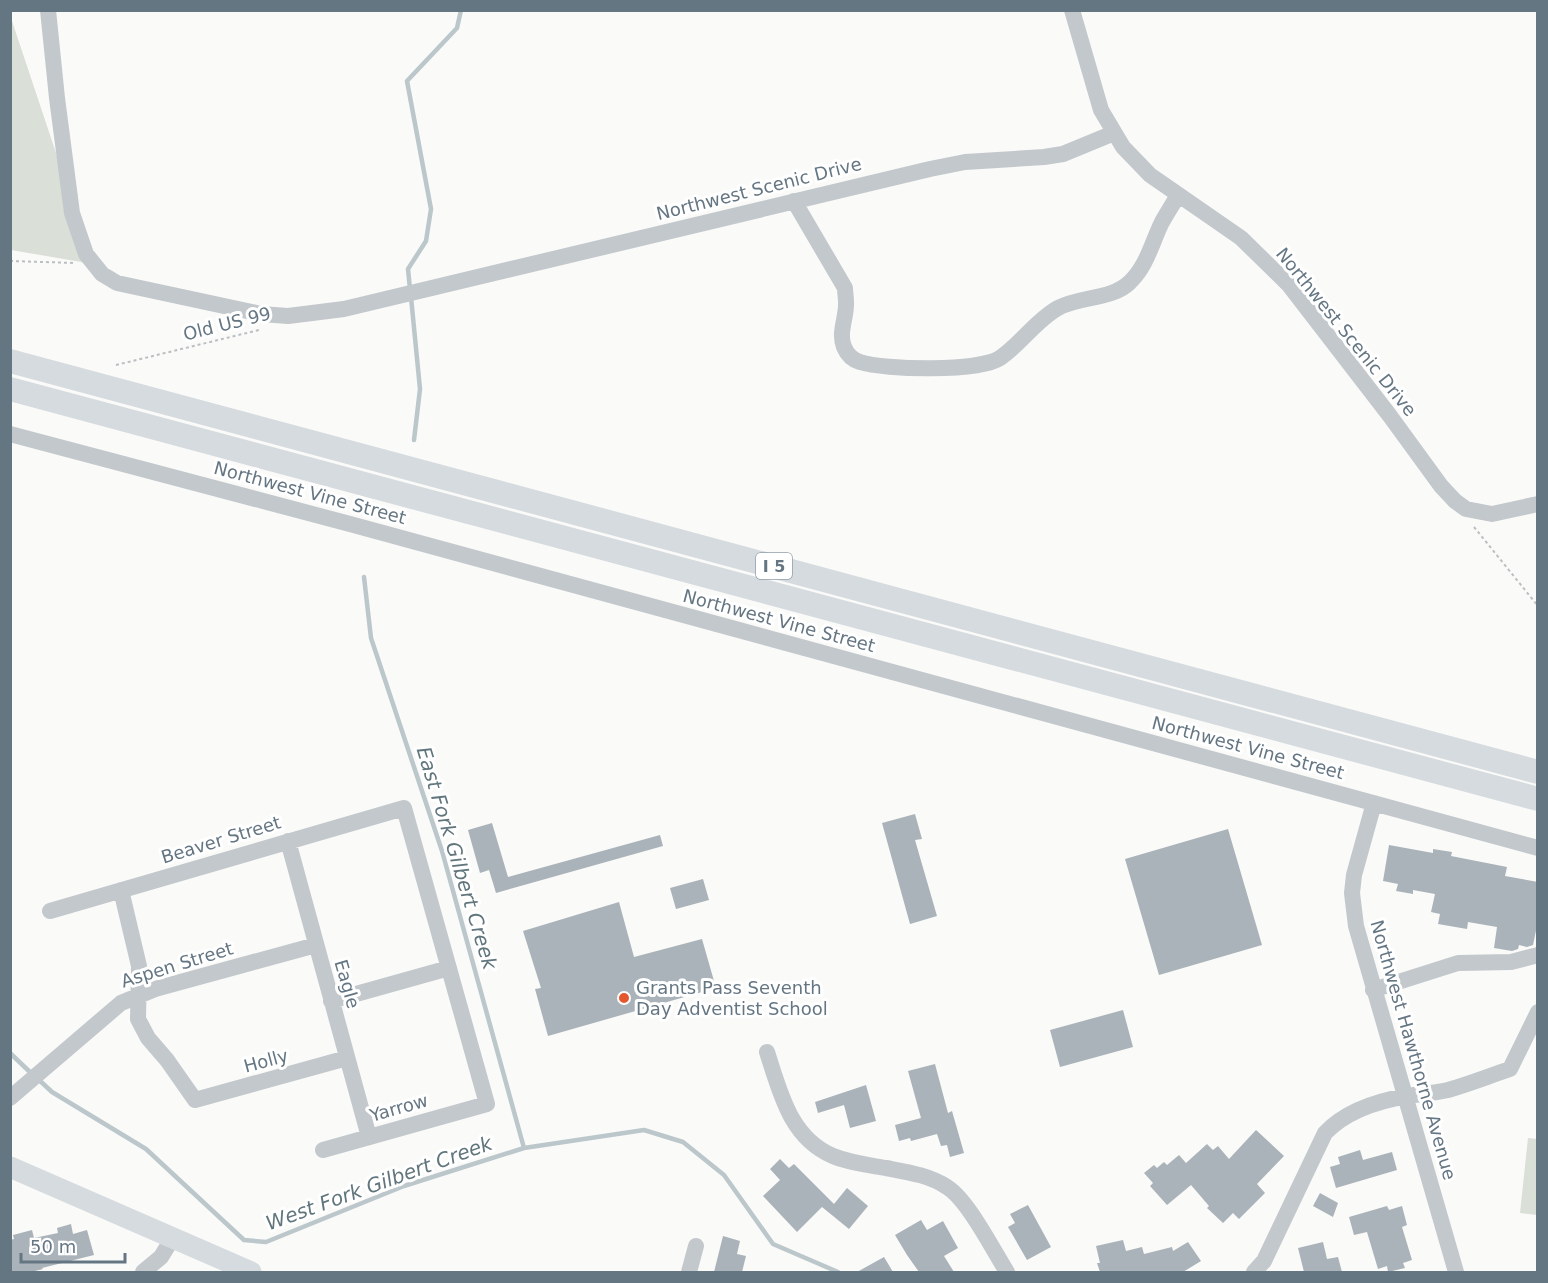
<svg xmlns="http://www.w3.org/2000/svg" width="1548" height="1283" font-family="'DejaVu Sans',sans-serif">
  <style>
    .green { fill: #dadfd7 }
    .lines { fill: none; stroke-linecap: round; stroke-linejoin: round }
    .stream { stroke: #bbc7cb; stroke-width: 4.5 }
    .building { fill: #aab3b9 }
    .path { stroke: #bbbfc2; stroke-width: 2; stroke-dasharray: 3 3; stroke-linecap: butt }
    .minor { stroke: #c3c8cc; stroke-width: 16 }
    .major { stroke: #d6dbdf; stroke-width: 21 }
    .highway { stroke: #d6dbdf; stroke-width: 24 }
    .poi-dot { fill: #e4572e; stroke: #fff; stroke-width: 2 }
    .labels { text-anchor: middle; stroke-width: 6; stroke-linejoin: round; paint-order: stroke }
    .shield { fill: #fff; stroke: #939fa8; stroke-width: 1.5 }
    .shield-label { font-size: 16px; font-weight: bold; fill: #657683 }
    .street-label { font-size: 18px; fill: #657683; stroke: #fff }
    .poi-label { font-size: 18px; fill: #657683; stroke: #fff; text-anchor: start }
    .water-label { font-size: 20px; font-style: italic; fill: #60757c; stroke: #fff }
  </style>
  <rect width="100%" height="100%" fill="#fafaf8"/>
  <path class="green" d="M11,18l82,246 -82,-14z
    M1528,1138l9,1v76l-17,-2z"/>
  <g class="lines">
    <path class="stream" d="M410,289l-2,-20 18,-28 5,-32 -24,-128 50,-53 4,-18
      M411,297l9,92 -6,51
      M364,577l7,61 71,213 82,297
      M10,1053l22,21
      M38,1079l14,13 94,57 98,91 22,2 138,-56 120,-38 120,-18 39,12 41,33 49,69 65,28"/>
  </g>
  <path class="building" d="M915,814l7,25 -7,1 22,76 -27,8 -28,-101z
    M492,823l16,54 152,-42 3,11 -167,47 -7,-23 -9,3 -12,-43z
    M1228,829l34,116 -103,30 -34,-116z
    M1389,845l44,8v-4l19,3 -1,4 56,11 -2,9 33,6v39l-5,24 -6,2 -8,-2 -1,4 -6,2 -18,-3 3,-21 -29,-5 -1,7 -29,-5 2,-10 -9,-2 4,-18 -22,-4v4l-17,-3 2,-7 -15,-3z
    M703,879l6,21 -33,9 -6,-21z
    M619,902l15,55 68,-18 14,49 -168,48 -13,-47 6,-1 -18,-57z
    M1123,1010l10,37 -73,20 -10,-37z
    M935,1064l13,49 4,-2 12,42 -14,4 -3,-12 -6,1 -4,-12 -26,7 -1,-3 -11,3 -4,-16 26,-7 -13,-47z
    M866,1085l10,36 -26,7 -6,-23 -26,8 -3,-11z
    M1256,1130l28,26 -27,28 8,9 -26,26 -6,-6 -10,10 -16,-15 2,-2 -18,-21 -24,20 -17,-19 3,-3 -9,-10 10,-8 3,3 7,-6 3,3 12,-10 7,8 21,-19 6,6 5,-4 11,13z
    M1360,1150l3,10 29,-8 5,18 -61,18 -6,-21 10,-3 -2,-7z
    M780,1159l9,9 5,-4 40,40 13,-16 21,18 -19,23 -27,-22 -25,25 -34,-36 17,-16 -10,-11z
    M1320,1193l18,10 -5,14 -20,-11z
    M1028,1205l23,42 -24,13 -19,-33 7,-4 -5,-9z
    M1387,1206l2,4 13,-4 5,19 -5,2 10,33 -9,3 2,5 -17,4 -1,-6 -9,3 -11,-37 -13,3 -5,-18z
    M921,1220l6,10 16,-9 15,27 -14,8 10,16h-35l-12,-17 -12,-20z
    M71,1224l2,10 14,-4 7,25 -52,13 1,1 -12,3h-21v-32l4,-1 -1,-4 19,-5 2,8 24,-5 -1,-5z
    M723,1236l17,5 -3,13 9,2 -4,16h-28z
    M1123,1240l3,11 16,-4 2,7 28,-7 1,4 15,-9 13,19 -18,11h-83l-3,-9h3l-4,-17z
    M1323,1242l4,17 11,-2 4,15h-38l-6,-24z
    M884,1257l9,15h-36z"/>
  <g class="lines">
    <path class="path" d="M10,261l66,2
      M116,365l143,-35
      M1474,527l64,79"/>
    <path class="minor" d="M48,10l9,88 15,115 14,41 16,20 15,9 144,31 27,2 56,-7 586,-140 35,-7 79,-5 19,-3 51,-21
      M1072,10l29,100 22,37 27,28 91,63 48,47 101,131 51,70 14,15 11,8 26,5 46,-10
      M794,201l51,87c0,5 1,9 1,14 1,15 -8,30 -2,45 3,7 9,13 16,15 25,8 119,10 140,-4 21,-14 35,-37 58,-50 22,-12 54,-8 72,-26 17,-16 22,-40 32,-60 5,-9 11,-18 16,-27
      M10,434l340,90 1188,324
      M1374,803l-20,72 -2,18 4,33 100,346
      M288,841l81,296
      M121,890l18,76 -1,53 10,19 19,22 28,40 152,-42
      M50,911l354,-103 83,296 -164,46
      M1373,990l85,-27 53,-1 27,-7
      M331,1001l118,-33
      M767,1052c13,40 23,86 66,104 17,7 36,9 53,12 21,4 43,7 61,19 21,13 46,63 60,85
      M10,1098l111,-95 34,-14 161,-44
      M143,1272l18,-15 11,-18
      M689,1272l7,-26
      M1254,1272l10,-11 61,-128c21,-22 52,-32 82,-37 14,-2 28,-3 41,-6 21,-6 41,-14 62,-21l28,-57"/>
    <path class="major" d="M10,1167l241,105"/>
    <path class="highway" d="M10,361l1528,411
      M10,389l1528,410"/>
  </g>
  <circle class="poi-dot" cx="624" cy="998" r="6"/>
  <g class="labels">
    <rect class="shield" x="756" y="553" width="36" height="26" rx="4.5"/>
    <g class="shield-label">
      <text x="774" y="572">I 5</text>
    </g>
    <g class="street-label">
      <text transform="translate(759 189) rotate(-14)" y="6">Northwest Scenic Drive</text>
      <text transform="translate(227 324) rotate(-14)" y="6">Old US 99</text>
      <text transform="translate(1346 332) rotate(51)" y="6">Northwest Scenic Drive</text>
      <text transform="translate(310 493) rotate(15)" y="6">Northwest Vine Street</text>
      <text transform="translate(779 621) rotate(15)" y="6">Northwest Vine Street</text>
      <text transform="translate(1248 748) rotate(15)" y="6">Northwest Vine Street</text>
      <text transform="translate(221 840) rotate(-17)" y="6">Beaver Street</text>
      <text transform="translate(177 965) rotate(-17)" y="6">Aspen Street</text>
      <text transform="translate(347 984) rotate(74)" y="6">Eagle</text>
      <text transform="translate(1413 1050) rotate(74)" y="6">Northwest Hawthorne Avenue</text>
      <text transform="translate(266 1061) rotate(-15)" y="6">Holly</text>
      <text transform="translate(399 1108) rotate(-16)" y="6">Yarrow</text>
    </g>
    <g class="poi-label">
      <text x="636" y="994">Grants Pass Seventh<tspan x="636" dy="21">Day Adventist School</tspan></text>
    </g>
    <g class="water-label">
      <text transform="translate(457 858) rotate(73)" y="7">East Fork Gilbert Creek</text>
      <text transform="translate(379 1183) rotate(-20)" y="7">West Fork Gilbert Creek</text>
    </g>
  </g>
  <rect width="1548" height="1283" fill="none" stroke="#657683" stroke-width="24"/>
  <path d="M21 1253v9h104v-9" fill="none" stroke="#657683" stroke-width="3"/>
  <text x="30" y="1253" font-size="18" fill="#657683" stroke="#ffffff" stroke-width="4.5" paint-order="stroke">50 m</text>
</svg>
